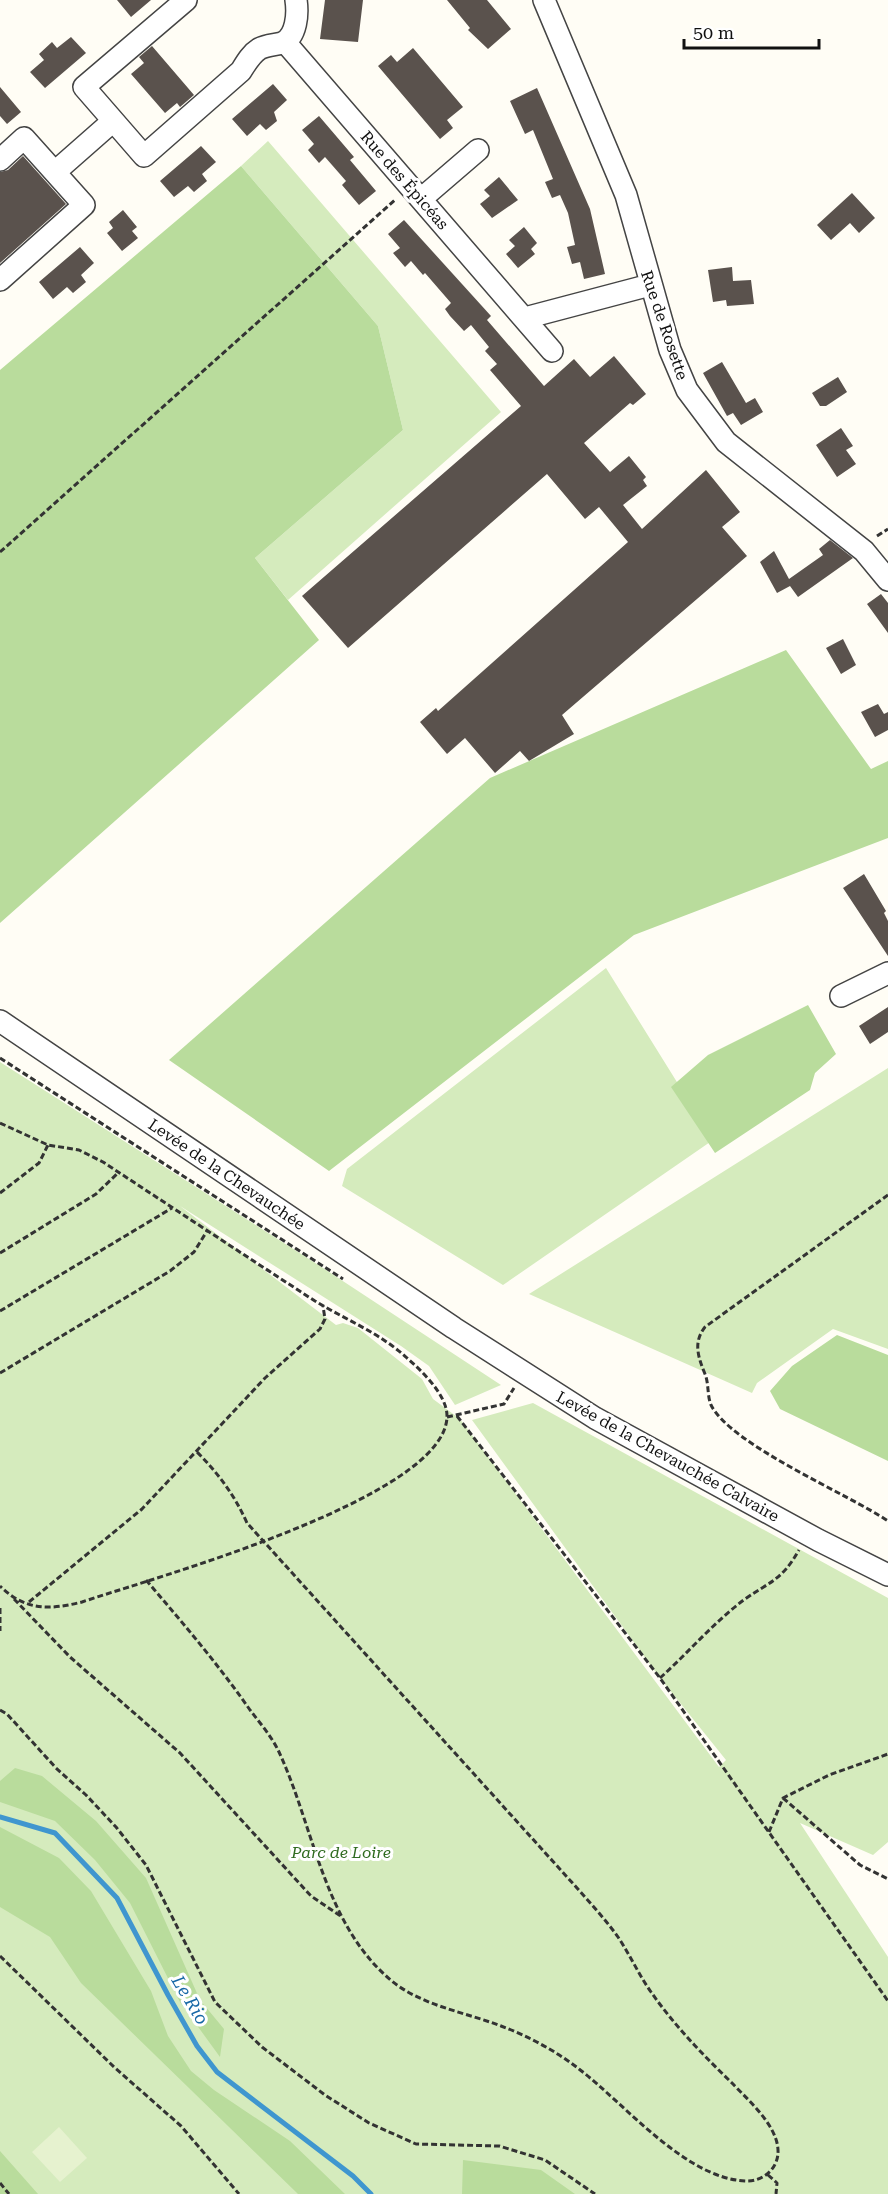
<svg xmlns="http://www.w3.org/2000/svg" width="888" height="2194" font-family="'Roboto Serif',serif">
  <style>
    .green { fill: #d5ebbd }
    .forest { fill: #b9dc9c }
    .pitch { fill: #e6f2cf }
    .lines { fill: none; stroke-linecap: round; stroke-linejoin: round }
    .stream { stroke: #3f96cf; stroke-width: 5 }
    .building { fill: #5a524d }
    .minor-casing { stroke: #444; stroke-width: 24 }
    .path { stroke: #333; stroke-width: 3; stroke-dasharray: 6 3; stroke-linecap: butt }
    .minor { stroke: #fff; stroke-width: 21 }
    .labels { text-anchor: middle; stroke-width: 6; stroke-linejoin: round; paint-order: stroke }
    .street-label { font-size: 16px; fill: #111; stroke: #fff }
    .park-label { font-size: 16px; font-style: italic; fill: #2f6b1f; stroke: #fff }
    .water-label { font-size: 18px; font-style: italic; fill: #1768a6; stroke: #fff }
  </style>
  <rect width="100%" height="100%" fill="#fffdf5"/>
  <path class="green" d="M268,141l233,271 -213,188 -33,-42 148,-128 -25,-104 -137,-160z
    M606,968l107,172 -210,145 -161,-99 5,-17z
    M0,1062l320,204 181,119 -46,20 -26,-39 -28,-20 -221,-140 156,119 7,-2 15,5 64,51 11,20 27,20 259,348 7,-7 -66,-82 -188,-258 61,-17 355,195v244l-15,13 -73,-32 88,134v237h-888z
    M888,1068v281l-55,-20 -76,54 -5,10 -223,-99z"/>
  <path class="forest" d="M241,166l137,160 25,104 -148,128 64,82 -319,283v-553z
    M786,650l85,119 17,-8v77l-254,97 -305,236 -160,-111 321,-282z
    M808,1005l28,49 -21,19 -5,17 -95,63 -44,-66 37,-32z
    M837,1335l51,20v106l-108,-52 -10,-18 22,-25z
    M15,1768l27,8 54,45 50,57 54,122 24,29 -4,28 -40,-55 -50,-99 -35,-43 -40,-39 -55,-19v-21z
    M0,1827l59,31 32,33 60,100 17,45 23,35 23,19 76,51 55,53h-47l-217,-211 -31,-46 -50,-30z
    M0,2151l38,43h-38z
    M463,2160l78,10 34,24h-113z"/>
  <path class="pitch" d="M59,2127l28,31 -27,24 -28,-30z"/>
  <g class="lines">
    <path class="stream" d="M0,1817l55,16 62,65 51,97 29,51 20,26 136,104 18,18"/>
  </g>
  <path class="building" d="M117,0h34l-20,17z
    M325,0h38l-5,42 -38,-3z
    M447,0h40l24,29 -23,20 -20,-19 2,-2z
    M71,37l15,16 -41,35 -15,-16 14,-12 -5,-6 13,-12 5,6z
    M152,46l42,49 -14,12 -3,-4 -12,10 -34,-39 13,-11 -5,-6z
    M413,48l50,59 -16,13 6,8 -13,11 -62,-73 13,-11 6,7z
    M273,84l14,16 -13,12 3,9 -11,9 -6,-6 -13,12 -15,-17z
    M0,87l21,25 -14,12 -7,-8z
    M537,88l53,121 15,65 -21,5 -4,-17 -8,2 -5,-17 8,-2 -7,-32 -8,-18 -8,3 -7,-16 8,-3 -20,-49 -8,4 -15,-33z
    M319,116l35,41 -4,3 26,31 -17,14 -17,-20 4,-4 -21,-24 -6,6 -11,-13 6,-6 -12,-14z
    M201,146l15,16 -14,12 5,7 -13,11 -6,-6 -14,11 -14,-16z
    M23,156l43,48 -66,59v-91l8,-2z
    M499,177l19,23 -26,18 -12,-14 10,-8 -6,-6z
    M852,193l23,25 -16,15 -9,-10 -19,17 -14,-15z
    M123,210l14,17 -5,4 6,7 -16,13 -15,-18 6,-5 -4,-6z
    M404,220l87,96 -4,4 57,66 30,-27 16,18 24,-21 32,38 -13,11 -3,-2 -46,40 26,29 19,-16 17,21 -3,3 4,6 -24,19 19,24 64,-59 34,42 -18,15 25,29 -185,159 12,19 -45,27 -9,-10 -25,22 -30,-35 -18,16 -27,-32 16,-14 2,3 190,-169 -29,-35 -14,12 -38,-45 -199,174 -46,-52 219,-190 -31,-36 7,-6 -12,-13 4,-4 -18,-22 -7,6 -14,-15 -5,-7 6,-6 -26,-30 -2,2 -12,-14 -6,6 -12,-14 7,-5 -12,-14z
    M524,227l13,16 -6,6 4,5 -17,14 -12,-14 9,-8 -6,-6z
    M80,247l14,16 -13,12 5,7 -13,11 -6,-6 -14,12 -14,-17z
    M732,267l1,14 18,-1 3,24 -27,2 -1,-6 -13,2 -5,-32z
    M722,362l24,41 9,-5 8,14 -22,13 -8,-12 -6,3 -24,-43z
    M838,377l9,15 -21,14h-6l-8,-13z
    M841,428l12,18 -7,4 10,14 -19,13 -21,-32z
    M830,540l23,18 -55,39 -8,-11 -13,7 -17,-31 14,-11 15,28 34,-24 -4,-6z
    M881,594l7,9v30l-21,-29z
    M843,639l13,26 -15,9 -15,-26z
    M878,704l6,10 4,-2v18l-13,7 -14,-25z
    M864,874l22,37 -2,2 4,8v35l-45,-68z
    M888,1007v25l-18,12 -11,-18z"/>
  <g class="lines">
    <defs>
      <path id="minor" d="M186,0l-102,87 60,69 97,-85c5,-8 10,-17 18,-22 7,-4 16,-4 23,-6 15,-6 16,-30 14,-43
        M544,0l82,195 44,155 17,40 39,52 138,109 24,29
        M285,42l267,309
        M0,160l24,-22 60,67 -84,75
        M55,172l58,-51
        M421,199l57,-49
        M525,318l125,-33
        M841,996l47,-23
        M0,1021l454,307 141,90 223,122 70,35"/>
    </defs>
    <use href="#minor" class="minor-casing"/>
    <path class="path" d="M877,536l11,-7
      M0,552l395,-352
      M0,1058l343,221
      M0,1123l48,22 31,5 24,12c70,46 141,93 212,139 31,19 65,32 92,57 15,13 40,37 40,58 0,82 -298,163 -365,186 -32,8 -57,9 -82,-16
      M0,1193l39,-30 9,-18
      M888,1195l-183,132c-12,15 -7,30 0,47 4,10 2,21 6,31 20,40 137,89 177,116
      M0,1253l96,-59 23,-22
      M0,1311l172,-103
      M0,1373l170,-102 24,-19 13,-21
      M457,1416l203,262 228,323
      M447,1417l57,-13 10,-16
      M146,1580c36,42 72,84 104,130 10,13 22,27 29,42 34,73 44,166 106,223 31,30 77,36 116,51 27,10 55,25 78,43 47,36 106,109 166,112 17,1 34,-12 33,-31 -1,-25 -30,-50 -46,-67 -29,-28 -58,-58 -81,-91 -12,-17 -21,-37 -33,-55 -12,-17 -27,-33 -41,-49l-330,-365c-13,-29 -29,-50 -52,-73
      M14,1599l56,58 110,96 131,143 31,21
      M29,1602l113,-93 123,-131 55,-49 5,-10 -2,-13
      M0,1608v23
      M660,1678c28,-25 54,-56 85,-79 26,-18 37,-19 54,-49
      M0,1710l7,4 49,54 30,27 30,32 30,38 69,137 47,45 63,48 44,28 47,21 83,2 46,14 50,34
      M783,1798l77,67 28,14
      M769,1832l14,-34 46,-23 59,-21
      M0,1956l114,111 67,59 58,68
      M768,2175l9,8 -1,11
      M0,2183l9,11"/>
    <use href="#minor" class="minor"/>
  </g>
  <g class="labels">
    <g class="street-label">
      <text transform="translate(405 180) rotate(49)" y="6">Rue des Épicéas</text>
      <text transform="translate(665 325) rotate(71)" y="6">Rue de Rosette</text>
      <text transform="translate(227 1174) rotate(34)" y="6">Levée de la Chevauchée</text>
      <text transform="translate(668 1456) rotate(29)" y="6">Levée de la Chevauchée Calvaire</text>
    </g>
    <g class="park-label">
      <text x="341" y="1858">Parc de Loire</text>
    </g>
    <g class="water-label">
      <text transform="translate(190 2000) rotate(59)" y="6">Le Rio</text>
    </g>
  </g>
  <path d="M684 39v9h135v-9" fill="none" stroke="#111111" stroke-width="3"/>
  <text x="693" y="39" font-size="18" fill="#111111" stroke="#ffffff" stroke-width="4.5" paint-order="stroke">50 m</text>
</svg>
